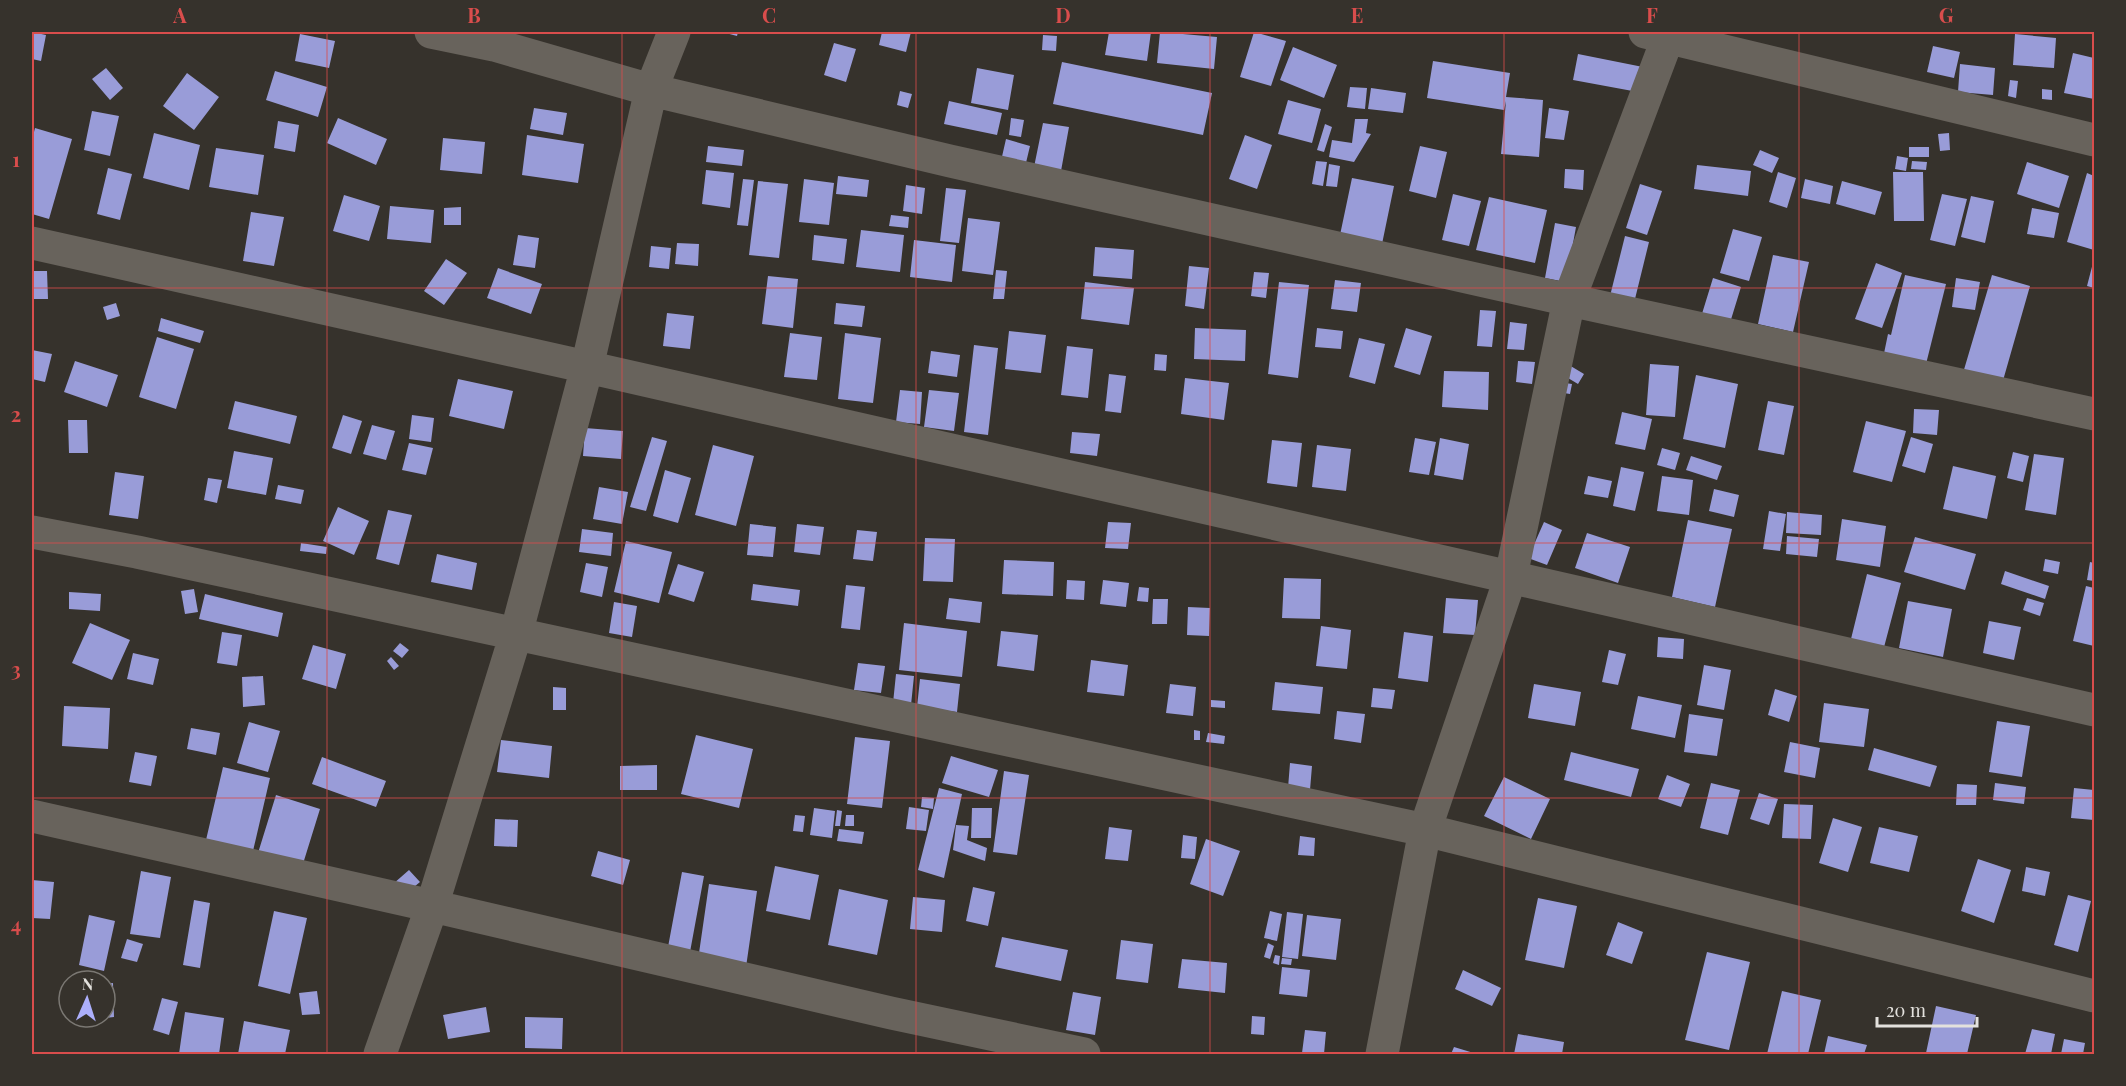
<svg xmlns="http://www.w3.org/2000/svg" width="2126" height="1086" font-family="'Playfair Display',serif">
  <style>
    .building { fill: #999cd8 }
    .lines { fill: none; stroke-linecap: round; stroke-linejoin: round }
    .minor { stroke: #68635c; stroke-width: 33 }
    .grid { fill: none; stroke: #d94d4c; stroke-width: 1.5; stroke-opacity: 0.55 }
    .neatline { fill: none; stroke: #d94d4c; stroke-width: 2 }
    .grid-label { font-size: 20px; text-anchor: middle; font-weight: bold; fill: #d94d4c }
  </style>
  <rect width="100%" height="100%" fill="#36322c"/>
  <path class="building" d="M32,32l14,3 -5,26 -9,-2z
    M722,32h16l-1,4z
    M882,32h29l-5,20 -27,-7z
    M1109,32h42l-4,29 -42,-6z
    M1160,32l57,5 -3,32 -57,-6z
    M1254,32l32,9 -15,45 -31,-9z
    M300,34l35,7 -6,27 -34,-7z
    M2015,34l41,4 -2,30 -41,-3z
    M1043,35l14,1 -1,15 -14,-1z
    M834,43l22,6 -10,33 -22,-7z
    M1933,46l27,6 -6,26 -27,-6z
    M1293,47l44,18 -13,33 -44,-18z
    M2073,53l21,5v41l-30,-6z
    M1578,54l65,13 -5,25 -65,-12z
    M1433,61l77,12 -4,24 37,3 -4,57 -38,-3 5,-53 -2,9 -77,-12z
    M1062,62l150,31 -9,42 -150,-31z
    M1960,64l35,4 -2,27 -35,-3z
    M106,68l17,20 -13,12 -18,-21z
    M977,68l37,7 -6,35 -37,-7z
    M275,71l52,16 -9,30 -52,-17z
    M187,73l32,24 -25,33 -31,-24z
    M2010,80l8,1 -2,17 -8,-2z
    M1350,87l17,1 -2,21 -18,-2z
    M1371,88l35,5 -3,20 -35,-4z
    M2042,89l10,1v10l-10,-1z
    M900,91l12,3 -4,14 -11,-3z
    M1288,100l33,9 -9,34 -34,-9z
    M949,101l53,12 -5,22 -53,-11z
    M534,108l33,5 -4,22 -33,-6z
    M1549,108l20,3 -5,29 -19,-2z
    M92,111l27,5 -9,40 -26,-6z
    M338,118l49,21 -11,26 -49,-22z
    M1011,118l13,2 -3,17 -12,-2z
    M1355,119h13l-2,14 5,1 -17,28 -25,-5 3,-17 20,3z
    M278,121l21,4 -4,27 -21,-4z
    M1043,123l26,4 -8,44 -27,-4z
    M1325,124l7,3 -8,25 -7,-2z
    M35,128l37,11 -23,80 -17,-5v-74z
    M154,133l46,12 -11,45 -46,-12z
    M1949,133l1,17 -10,1 -2,-17z
    M527,135l57,9 -6,39 -56,-8z
    M1245,135l27,10 -15,44 -28,-10z
    M443,138l42,4 -3,32 -42,-4z
    M1006,139l24,7 -5,21 -24,-6z
    M708,146l36,4 -2,16 -36,-4z
    M1420,146l27,6 -11,46 -27,-7z
    M1909,147h20v10h-20z
    M216,148l48,7 -6,40 -49,-8z
    M1760,150l19,8 -7,15 -19,-8z
    M1897,156l11,2 -2,13 -11,-2z
    M1316,161l11,1 -4,24 -11,-2z
    M1912,161l15,1 -1,8 -15,-1z
    M2027,162l42,14 -10,32 -42,-14z
    M1329,164l11,2 -3,21 -11,-1z
    M1697,165l54,6 -3,25 -54,-7z
    M108,168l24,6 -12,46 -23,-6z
    M1565,169l19,1 -1,20 -19,-2z
    M706,170l28,3 -4,35 -28,-4z
    M1778,172l18,6 -9,30 -18,-6z
    M1893,172h30l1,49h-30z
    M2087,173l7,3v74l-27,-8z
    M838,176l31,4 -2,17 -31,-3z
    M1352,178l42,8 -12,58 -42,-9z
    M743,179l11,1 -6,46 -11,-1z
    M804,179l30,4 -5,42 -30,-3z
    M1805,179l28,7 -3,18 -29,-6z
    M758,181l30,3 -9,74 -30,-3z
    M1842,181l40,11 -7,23 -39,-11z
    M1640,184l22,7 -15,44 -21,-7z
    M906,185l19,3 -3,26 -19,-3z
    M946,188l20,2 -7,53 -19,-2z
    M1453,194l28,7 -12,45 -27,-6z
    M1942,194l25,5 -12,47 -25,-6z
    M344,195l36,11 -11,35 -36,-10z
    M1971,196l23,5 -9,42 -24,-6z
    M1489,197l58,13 -12,53 -59,-13z
    M390,206l44,4 -3,33 -44,-4z
    M461,207v18h-17v-17z
    M2032,208l27,5 -5,25 -27,-4z
    M251,212l33,5 -10,49 -31,-5z
    M891,215l18,2 -1,11 -19,-2z
    M968,218l32,4 -7,53 -31,-4z
    M1555,223l21,4 -10,55 -21,-4z
    M1733,229l29,8 -13,44 -29,-8z
    M861,230l43,5 -4,37 -44,-5z
    M518,235l21,3 -4,30 -22,-3z
    M814,235l33,4 -3,25 -32,-4z
    M1625,236l24,6 -15,61 -24,-7z
    M914,240l42,5 -4,37 -42,-5z
    M677,243l22,1 -1,22 -23,-2z
    M651,246l20,2 -2,21 -20,-2z
    M1095,247l39,3 -2,29 -39,-3z
    M1773,255l36,7 -16,70 -35,-8z
    M446,259l21,14 -23,32 -20,-14z
    M2094,259v29l-7,-2z
    M1876,263l26,10 -20,55 -27,-9z
    M1189,266l20,2 -5,41 -19,-3z
    M498,268l44,16 -11,30 -44,-16z
    M996,270l11,1 -3,28h-11z
    M32,271h15l1,28h-16z
    M1254,272l15,1 -3,25 -15,-2z
    M1905,275l41,9 -22,88 -42,-9 6,-29 3,1z
    M1992,275l38,11 -28,98 -39,-11z
    M768,276l30,3 -5,49 -31,-4z
    M1713,278l28,9 -12,39 -28,-9z
    M1956,278l24,4 -5,28 -23,-3z
    M1335,280l26,3 -4,29 -26,-3z
    M1085,282l49,6 -5,37 -48,-6z
    M1279,282l30,3 -11,93 -30,-4z
    M116,303l4,13 -13,4 -4,-13z
    M836,303l29,3 -3,21 -28,-3z
    M1480,310l16,1 -4,36 -15,-1z
    M667,313l27,3 -4,33 -27,-3z
    M161,318l43,13 -4,12 -42,-12z
    M1510,322l17,2 -3,26 -17,-1z
    M1195,328l51,2 -1,31 -51,-2z
    M1317,328l26,3 -2,18 -26,-2z
    M1406,328l26,8 -12,39 -26,-8z
    M1009,331l37,4 -5,38 -36,-4z
    M790,333l32,4 -5,43 -33,-3z
    M845,333l36,5 -8,65 -35,-4z
    M157,337l37,12 -18,60 -37,-12z
    M1359,338l26,6 -10,40 -26,-7z
    M974,345l24,3 -10,87 -24,-3z
    M1067,346l26,3 -5,49 -27,-3z
    M32,350l20,4 -7,28 -13,-3z
    M931,351l29,4 -3,22 -29,-4z
    M1155,354l12,1 -1,16 -12,-1z
    M75,361l43,14 -11,32 -43,-15z
    M1518,361l17,1 -3,22 -16,-2z
    M1650,364l29,2 -4,51 -29,-2z
    M1569,365l15,9 -6,10 -15,-9z
    M1444,371l45,1 -1,38 -46,-3z
    M1109,374l17,2 -5,37 -16,-2z
    M1696,375l42,9 -13,64 -42,-9z
    M1185,378l44,5 -5,37 -43,-6z
    M458,379l55,12 -9,38 -55,-13z
    M1559,382l13,2 -2,10 -12,-2z
    M900,390l22,2 -2,32 -24,-2z
    M929,390l30,3 -5,38 -30,-4z
    M235,401l62,15 -7,28 -62,-15z
    M1768,401l26,5 -10,49 -26,-5z
    M1914,409l25,1 -2,25 -24,-2z
    M1622,412l30,7 -7,31 -30,-6z
    M343,415l19,6 -11,33 -19,-6z
    M412,415l22,3 -3,24 -22,-3z
    M68,420h19l1,33h-19z
    M1866,421l40,10 -14,51 -39,-10z
    M372,425l23,6 -9,29 -23,-6z
    M585,428l38,3 -2,28 -38,-3z
    M1072,432l28,2 -3,22 -27,-3z
    M652,437l15,4 -21,70 -16,-4z
    M1911,437l22,7 -8,29 -23,-7z
    M1415,438l21,4 -7,33 -20,-3z
    M1440,438l29,6 -6,36 -29,-5z
    M1272,440l30,3 -5,44 -30,-4z
    M409,443l24,5 -7,27 -24,-5z
    M713,445l41,11 -18,70 -41,-11z
    M1317,445l34,4 -5,42 -34,-4z
    M1662,448l18,5 -5,17 -18,-5z
    M234,451l39,7 -7,37 -39,-7z
    M2013,452l16,4 -6,26 -16,-4z
    M2034,454l30,4 -8,57 -31,-5z
    M1691,456l31,10 -5,14 -31,-10z
    M1953,466l43,10 -9,43 -44,-10z
    M1621,467l23,5 -9,39 -22,-5z
    M665,470l26,8 -13,45 -25,-7z
    M115,472l29,4 -6,43 -29,-4z
    M1588,476l24,5 -4,17 -24,-4z
    M1662,476l31,4 -4,35 -32,-4z
    M208,478l14,2 -5,23 -13,-3z
    M278,485l26,5 -3,14 -26,-5z
    M599,487l29,5 -6,32 -29,-5z
    M1714,489l25,6 -5,22 -25,-6z
    M338,507l31,14 -15,34 -31,-14z
    M388,510l24,5 -13,50 -23,-6z
    M1769,511l17,3 -6,37 -17,-2z
    M1787,512l35,3 -1,20 -35,-2z
    M1842,519l44,7 -6,41 -44,-7z
    M1688,520l44,9 -17,78 -43,-10z
    M1108,522l23,1 -3,26 -23,-1z
    M1544,522l18,8 -15,35 -19,-7z
    M750,524l26,3 -3,30 -26,-2z
    M797,524l27,3 -4,28 -26,-3z
    M582,529l31,4 -2,23 -32,-4z
    M857,530l20,2 -4,29 -20,-2z
    M1587,533l43,14 -12,36 -43,-15z
    M1787,536l32,3 -2,18 -31,-3z
    M1915,537l61,17 -11,36 -61,-18z
    M925,538l30,1 -2,43 -30,-1z
    M626,541l46,11 -13,51 -45,-11z
    M301,543l26,4 -1,7 -26,-3z
    M437,554l40,9 -5,27 -41,-8z
    M2045,559l15,3 -2,12 -15,-3z
    M1004,560l50,2 -1,34 -51,-2z
    M2090,562l4,1v18l-7,-1z
    M586,563l22,4 -6,30 -22,-5z
    M678,564l26,8 -10,30 -26,-8z
    M2005,571l44,15 -4,13 -44,-15z
    M1867,574l34,9 -18,68 -33,-8z
    M1284,578l37,1 -1,40 -38,-1z
    M1067,580l18,1 -1,19 -18,-1z
    M1103,580l26,3 -3,24 -26,-3z
    M753,584l47,6 -2,16 -47,-6z
    M846,585l19,2 -5,43 -19,-2z
    M2086,586l8,2v58l-21,-5z
    M1139,587l10,1 -1,14 -11,-1z
    M194,589l4,23 -13,2 -4,-23z
    M69,592l32,2 -1,17 -31,-2z
    M205,594l78,19 -5,24 -79,-18z
    M949,598l33,4 -2,21 -34,-4z
    M1446,598l32,2 -3,35 -32,-2z
    M2027,598l17,5 -4,13 -17,-6z
    M1153,599h15l-1,25h-15z
    M1908,601l44,8 -9,48 -44,-9z
    M614,602l23,4 -5,31 -23,-4z
    M1188,607l22,1 -1,28 -22,-1z
    M1989,621l32,6 -7,33 -31,-7z
    M90,623l40,17 -18,40 -40,-17z
    M904,623l63,8 -5,46 -63,-7z
    M1321,626l30,4 -4,39 -31,-3z
    M1001,631l37,4 -4,36 -37,-5z
    M222,632l20,3 -5,31 -20,-3z
    M1404,632l29,4 -5,46 -30,-4z
    M1658,637l26,2 -1,20 -26,-2z
    M400,643l9,7 -7,8 -9,-7z
    M313,645l33,9 -10,35 -34,-10z
    M1609,650l17,4 -8,31 -16,-3z
    M133,653l26,6 -6,26 -26,-6z
    M391,657l8,9 -5,4 -7,-9z
    M1091,660l37,5 -4,31 -37,-4z
    M858,663l27,3 -4,27 -27,-3z
    M1704,665l27,5 -7,40 -27,-5z
    M896,674l18,2 -3,29 -18,-2z
    M263,676l2,29 -22,2 -1,-30z
    M920,679l40,5 -3,28 -40,-5z
    M1275,682l48,5 -3,27 -48,-4z
    M1170,684l26,3 -3,29 -27,-3z
    M1534,684l47,8 -6,34 -47,-8z
    M553,687l13,1v22h-13z
    M1373,688l22,2 -3,19 -21,-2z
    M1775,689l22,7 -8,26 -21,-7z
    M1638,696l44,9 -7,33 -44,-9z
    M1211,700l14,1v7l-14,-1z
    M1824,703l45,6 -5,38 -45,-5z
    M64,706l46,2 -2,41 -46,-3z
    M1337,711l28,3 -4,29 -27,-4z
    M1689,714l34,5 -6,37 -33,-4z
    M1997,721l33,5 -8,51 -33,-5z
    M249,722l31,9 -12,41 -31,-9z
    M191,728l29,5 -4,22 -29,-6z
    M1194,730l6,1v9h-6z
    M1208,733l17,3 -1,8 -18,-2z
    M696,735l57,14 -14,59 -58,-14z
    M855,737l35,4 -8,67 -35,-4z
    M501,740l51,6 -3,32 -52,-6z
    M1790,742l30,6 -5,30 -31,-6z
    M1874,748l63,18 -7,21 -62,-17z
    M135,752l22,4 -6,30 -22,-4z
    M1571,752l68,17 -8,28 -67,-17z
    M951,756l47,14 -9,27 -47,-14z
    M322,757l64,24 -10,26 -64,-23z
    M1290,763l22,3 -2,24 -22,-2z
    M657,765v25h-37v-24z
    M223,767l47,11 -17,73 -47,-11z
    M1004,771l25,4 -12,80 -24,-3z
    M1667,775l23,9 -9,23 -23,-8z
    M1504,777l46,22 -19,40 -47,-23z
    M1711,783l29,7 -12,45 -28,-7z
    M1995,783l31,4 -2,17 -31,-4z
    M1957,784l20,1 -1,20h-20z
    M939,788l23,6 -18,84 -26,-8z
    M2074,788l20,2v30l-23,-2z
    M1759,793l19,6 -9,26 -19,-6z
    M276,795l44,14 -18,58 -44,-14z
    M922,797l12,1 -1,11 -12,-2z
    M1784,804l29,1 -2,34 -29,-1z
    M909,807l20,3 -3,21 -20,-2z
    M814,808l21,3 -3,27 -22,-3z
    M972,808h20l-1,30h-20z
    M837,810l5,1 -2,15h-5z
    M795,815l10,1 -2,16 -10,-1z
    M846,815h8v11h-9z
    M1833,818l29,9 -14,45 -29,-9z
    M495,819l23,1 -1,27 -23,-1z
    M956,825l13,1 -2,14 20,8 -2,13 -32,-11z
    M1109,827l23,3 -4,31 -23,-2z
    M1879,827l39,9 -9,36 -39,-9z
    M839,829l25,3 -2,12 -25,-3z
    M1183,835l14,2 -2,22 -14,-1z
    M1300,836l15,2 -1,18 -16,-1z
    M1206,839l34,12 -17,45 -33,-12z
    M598,851l32,9 -7,25 -32,-9z
    M1978,859l33,11 -17,53 -33,-12z
    M775,866l44,9 -9,45 -44,-9z
    M2026,867l24,5 -5,24 -23,-5z
    M409,870l11,12 -17,14 -10,-12z
    M141,871l30,6 -11,61 -30,-4z
    M682,872l22,4 -14,76 -22,-5z
    M32,880l22,2 -4,37 -18,-1z
    M709,884l48,7 -11,76 -48,-7z
    M973,887l22,5 -7,34 -22,-5z
    M839,889l49,11 -11,55 -49,-10z
    M2068,895l23,6 -13,51 -24,-7z
    M913,897l32,3 -3,32 -32,-3z
    M1538,898l39,8 -13,62 -39,-8z
    M194,900l16,3 -10,65 -17,-3z
    M274,911l33,7 -17,76 -32,-8z
    M1270,911l12,3 -5,27 -13,-3z
    M1287,912l16,2 -5,45 -16,-2z
    M89,915l26,6 -11,50 -25,-6z
    M1307,915l34,4 -5,41 -34,-4z
    M1618,922l25,10 -11,32 -26,-9z
    M1002,937l66,13 -7,31 -66,-14z
    M127,939l16,5 -6,18 -16,-4z
    M1121,940l32,4 -5,39 -32,-4z
    M1268,943l6,3 -4,13 -6,-2z
    M1707,952l43,10 -21,88 -44,-10z
    M1275,955l5,1 -1,9 -6,-2z
    M1282,958l10,1 -1,6 -10,-1z
    M1182,959l45,4 -2,30 -47,-5z
    M1282,967l28,3 -3,27 -28,-3z
    M1463,970l38,18 -9,18 -37,-17z
    M113,983l1,34 -9,1v-34z
    M317,991l3,23 -18,1 -3,-22z
    M1782,991l39,9 -13,54h-41z
    M1073,992l28,5 -6,38 -29,-5z
    M162,998l16,4 -9,33 -16,-5z
    M1936,1006l40,9 -9,39 -41,-1z
    M486,1007l4,25 -42,7 -5,-24z
    M185,1012l39,6 -5,36h-40z
    M1252,1016l13,1 -1,18 -13,-1z
    M525,1017l38,1 -1,31 -37,-1z
    M244,1021l46,9 -5,24h-47z
    M2032,1029l23,5 -4,20h-26z
    M1305,1030l21,2 -2,22 -22,-1z
    M1518,1034l46,8 -2,12h-48z
    M1828,1036l39,9 -3,9h-40z
    M2064,1039l21,4 -2,11h-22z
    M1454,1047l23,7h-26z"/>
  <g class="lines">
    <path class="minor" d="M431,32l63,13 157,45 299,71 619,139 525,114
      M1645,32l449,108
      M32,243l555,124 1507,343
      M32,532l105,20 1288,278 669,166
      M32,816l400,90 459,107 193,41
      M380,1054l52,-148 84,-272 71,-267 64,-277 23,-58
      M1382,1054l43,-224 86,-254 58,-276 101,-268"/>
  </g>
  <path class="grid" d="M327,32v1022M622,32v1022M916,32v1022M1210,32v1022M1504,32v1022M1799,32v1022M32,288h2062M32,543h2062M32,798h2062"/>
  <rect width="2126" height="1086" fill="none" stroke="#36322c" stroke-width="66"/>
  <g transform="translate(87 999) rotate(3)"><circle r="28" fill="#36322c" stroke="#7b7873" stroke-width="1.5"/>
  <path d="M0-4.5L10 22L0 15L-10 22Z" fill="#acaffb"/>
  <text y="-9" font-size="16" font-weight="bold" text-anchor="middle" fill="#e3e1dd">N</text>
  </g>
  <path d="M1877 1017v9h100v-9" fill="none" stroke="#e3e1dd" stroke-width="3"/>
  <text x="1886" y="1017" font-size="18" fill="#e3e1dd" stroke="#36322c" stroke-width="4.5" paint-order="stroke">20 m</text>
  <rect x="33" y="33" width="2060" height="1020" class="neatline"/>
  <g class="grid-label">
    <text x="180" y="23">A</text>
    <text x="474" y="23">B</text>
    <text x="769" y="23">C</text>
    <text x="1063" y="23">D</text>
    <text x="1357" y="23">E</text>
    <text x="1652" y="23">F</text>
    <text x="1946" y="23">G</text>
    <text x="16" y="167">1</text>
    <text x="16" y="422">2</text>
    <text x="16" y="677">3</text>
    <text x="16" y="932">4</text>
  </g>
</svg>
